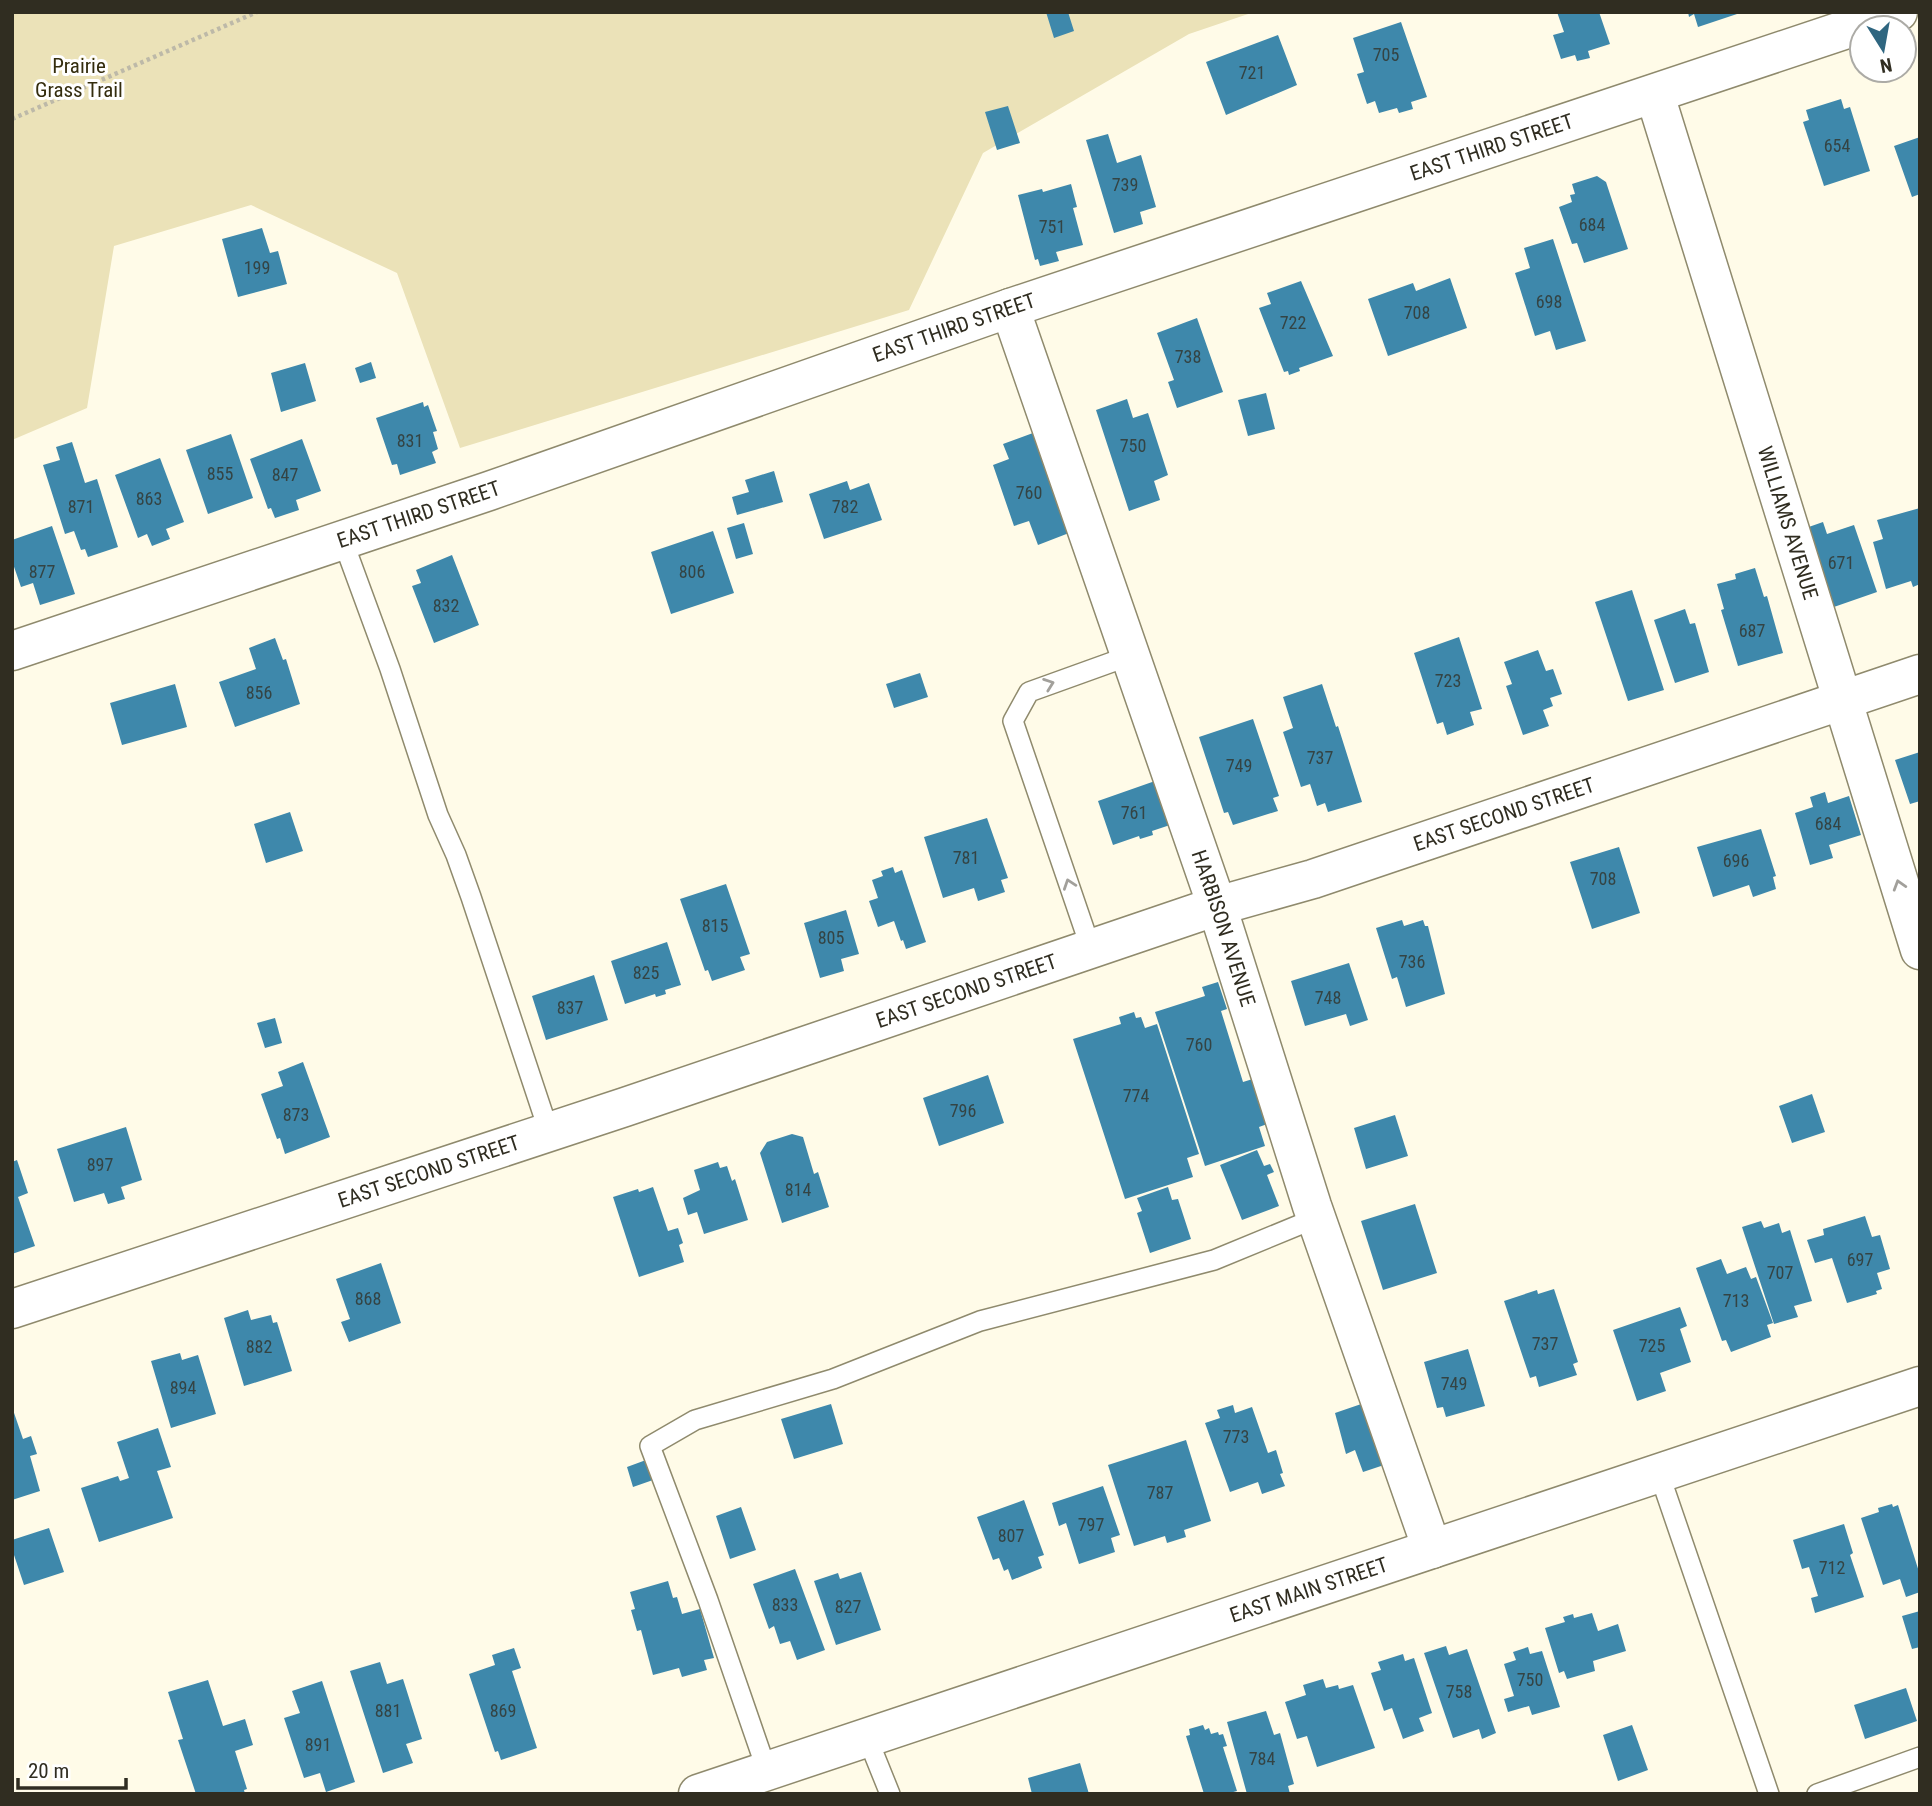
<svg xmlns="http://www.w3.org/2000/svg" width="1932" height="1806" font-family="'Roboto Condensed',sans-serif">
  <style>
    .green { fill: #ebe2b8 }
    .building { fill: #3e88ab }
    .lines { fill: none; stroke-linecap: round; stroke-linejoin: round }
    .service-casing { stroke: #8f8a6d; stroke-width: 22 }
    .minor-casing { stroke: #8f8a6d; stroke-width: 41 }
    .primary-casing { stroke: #8f8a6d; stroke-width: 41 }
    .path { stroke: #bdb9a8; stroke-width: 4.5; stroke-dasharray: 3.5 3.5; stroke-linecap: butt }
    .service { stroke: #fff; stroke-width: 19 }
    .minor { stroke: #fff; stroke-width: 38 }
    .primary { stroke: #fff; stroke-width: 38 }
    .oneway { stroke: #a2a09b }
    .labels { text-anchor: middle; stroke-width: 6; stroke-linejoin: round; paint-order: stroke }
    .number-label { font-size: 18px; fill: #344444 }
    .park-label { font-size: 21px; fill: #342d0e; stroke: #fff }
    .street-label { font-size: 21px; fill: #302d21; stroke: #fff }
  </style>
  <rect width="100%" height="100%" fill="#fffbe8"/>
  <path class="green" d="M12,12h1242l-65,22 -206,119 -74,157 -449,138 -63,-175 -146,-68 -137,41 -27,162 -75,32z"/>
  <path class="building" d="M1046,12h22l6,19 -20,7z
    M1557,12h42l11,32 -22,7 2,7 -13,3 -2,-6 -14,4 -8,-24 11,-3z
    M1688,12h52v1l-42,14 -4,-13 -5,3z
    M1401,22l26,75 -16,5 2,7 -14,4 -2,-5 -18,5 -4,-12 -8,3 -10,-30 7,-2 -11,-34z
    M1278,35l19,50 -71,30 -20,-53z
    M1841,99l3,10 6,-2 20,64 -46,15 -21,-64 6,-2 -3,-10z
    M1008,106l12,37 -23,7 -12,-38z
    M1108,134l9,29 24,-8 15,52 -16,5 3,12 -29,9 -28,-93z
    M1920,137v57l-8,3 -18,-51z
    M1597,176l9,6 22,67 -44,14 -7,-20 -5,1 -13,-37 13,-5 -2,-7 5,-1 -3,-10z
    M1071,184l6,23 -4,1 10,37 -27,7 3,9 -19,5 -2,-7 -3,1 -17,-65 24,-6 1,3z
    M262,228l8,25 8,-2 9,33 -49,13 -16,-58z
    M1553,239l33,102 -30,9 -6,-19 -15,5 -20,-63 15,-5 -6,-20z
    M1450,278l17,50 -79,28 -20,-57 45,-16 3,8z
    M1301,281l32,75 -34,12 1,3 -11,4 -1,-4 -4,1 -25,-64 12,-4 -4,-11z
    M1197,318l26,74 -46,16 -9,-26 6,-2 -17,-47z
    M371,362l5,16 -16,5 -5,-15z
    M305,363l11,38 -35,11 -10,-39z
    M1266,393l9,36 -27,7 -10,-36z
    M1127,399l6,19 15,-5 20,62 -14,6 6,19 -31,11 -33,-101z
    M423,402l1,5 4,-2 9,26 -4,1 5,17 -6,3 4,11 -36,12 -3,-11 -5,1 -16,-47z
    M1033,433l36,100 -31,12 -9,-24 -15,5 -21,-61 16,-6 -6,-15z
    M231,434l22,64 -45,16 -22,-64z
    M302,439l19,52 -25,9 3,10 -24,8 -4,-10 -3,1 -18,-50z
    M72,442l13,41 12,-4 21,68 -30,10 -3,-8 -4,1 -7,-19 -9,3 -22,-69 17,-5 -4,-13z
    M160,458l24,64 -18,7 4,10 -18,7 -5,-12 -9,4 -23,-63z
    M774,471l9,31 -46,13 -5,-18 17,-5 -4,-12z
    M847,481l3,9 19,-7 13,37 -58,19 -15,-45z
    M1920,508v76l-7,3 -2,-6 -25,8 -13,-47 10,-3 -6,-19z
    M1823,522l4,12 27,-9 23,67 -46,16 -28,-79z
    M744,523l9,31 -17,5 -9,-31z
    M52,526l23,68 -35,11 -7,-22 -12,4 -9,-26v-21z
    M713,531l21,62 -63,21 -20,-62z
    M452,555l27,70 -45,18 -22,-57 9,-3 -5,-13z
    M1755,568l9,29 3,-1 16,57 -45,13 -17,-56 3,-1 -7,-25 19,-5 -1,-5z
    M1632,590l32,100 -36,11 -33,-99z
    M1685,609l5,15 5,-1 14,49 -34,11 -21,-63z
    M1459,637l23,72 -12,3 4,13 -27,10 -4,-13 -6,2 -23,-71z
    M275,638l8,22 3,-1 14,45 -65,23 -16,-45 37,-13 -7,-21z
    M1538,650l8,21 7,-2 9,25 -12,4 3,8 -10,4 6,16 -26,9 -17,-49 6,-2 -8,-22z
    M920,673l8,24 -34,11 -8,-24z
    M175,684l12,43 -65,18 -12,-42z
    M1322,684l14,43 2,-1 24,76 -34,10 -3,-9 -8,3 -7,-22 -9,3 -18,-55 10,-4 -10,-31z
    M1253,719l26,77 -6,2 5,13 -45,14 -5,-13 -4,1 -25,-76z
    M1920,752v49l-10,3 -15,-44z
    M1155,781l15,44 -18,6 1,4 -13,4 -1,-3 -26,9 -15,-44z
    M1825,792l3,11 21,-7 12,39 -32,10 4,13 -23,7 -15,-52 18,-6 -3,-10z
    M290,812l13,39 -37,12 -12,-39z
    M987,818l21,60 -7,2 4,12 -27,9 -4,-13 -31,10 -19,-61z
    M1761,829l15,47 -3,1 3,12 -23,8 -4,-12 -36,12 -16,-50z
    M1619,847l21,66 -48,16 -22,-67z
    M893,867l2,6 7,-3 24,72 -20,7 -3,-9 -2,1 -7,-20 -16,6 -9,-26 9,-3 -6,-18 11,-4 -2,-5z
    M726,884l24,70 -10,3 5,13 -33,11 -4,-11 -3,1 -25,-72z
    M846,910l13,44 -18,5 3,12 -24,7 -16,-55z
    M1402,920l2,6 19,-6 2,6h3l17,68 -39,13 -9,-30 -5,2 -16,-51z
    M667,942l14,43 -16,5 1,4 -10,3 -1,-3 -30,10 -14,-43z
    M1349,963l19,57 -18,6 -4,-12 -41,12 -14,-45z
    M594,975l14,45 -62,20 -14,-44z
    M1218,982l9,27 -6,2 22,71 13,-4 14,45 -11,4 6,19 -60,20 -50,-154 50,-16 -3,-9z
    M1134,1012l2,6 5,-1 4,11 12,-4 42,130 -12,4 6,19 -68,22 -52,-160 48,-15 -2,-7z
    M275,1018l7,25 -17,5 -8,-25z
    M303,1062l27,75 -45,17 -5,-16 -3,1 -16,-45 22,-8 -5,-14z
    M988,1075l16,48 -65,23 -16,-48z
    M1812,1094l13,38 -33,11 -13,-37z
    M1395,1115l13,41 -42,13 -12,-41z
    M126,1127l16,53 -21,7 4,12 -17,5 -4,-11 -30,9 -17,-53z
    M792,1134l11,3 11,37 4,-2 11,35 -47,16 -22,-70 7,-11z
    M1257,1150l7,16 6,-2 4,8 -7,3 12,31 -37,14 -22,-55z
    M17,1160l11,33 -10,4 17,49 -23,8v-92z
    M718,1162l2,6 7,-2 5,15 3,-2 13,41 -44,14 -7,-22 -9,3 -5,-17 17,-8 -6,-20z
    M653,1187l15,44 10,-3 5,15 -4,2 5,17 -45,15 -26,-80 25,-8 1,3z
    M1168,1187l4,13 6,-1 13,40 -41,14 -13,-40 5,-2 -5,-13z
    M1415,1204l22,69 -54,17 -22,-69z
    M1865,1216l7,21 8,-2 10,34 -13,4 5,16 -6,2 1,3 -30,9 -15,-45 -17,5 -8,-23 17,-5 -1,-6z
    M1761,1221l3,7 15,-5 3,10 8,-3 22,71 -18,5 4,11 -24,7 -32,-97z
    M1721,1259l6,15 19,-7 5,12 5,-2 17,46 -6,2 4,12 -40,15 -5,-12 -4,1 -26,-73z
    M381,1263l20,60 -52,19 -8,-20 9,-3 -14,-40z
    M1554,1289l24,73 -5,2 4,11 -38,12 -3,-11 -6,2 -26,-77 33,-11 1,4z
    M1680,1307l7,19 -7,3 11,33 -31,11 6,18 -29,10 -24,-71z
    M248,1310l3,10 20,-5 2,8 4,-1 15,49 -48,15 -20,-68z
    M1468,1349l17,57 -39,11 -3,-10 -6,1 -13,-46z
    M180,1353l2,7 16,-5 18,59 -45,14 -20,-67z
    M1370,1401l20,62 -27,9 -8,-22 -9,4 -11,-41z
    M831,1404l12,40 -49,15 -13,-40z
    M1233,1405l2,8 17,-6 16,46 8,-3 7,23 -3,1 5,12 -23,8 -4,-12 -28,10 -25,-69 15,-5 -3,-8z
    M12,1407l11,32 8,-3 6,18 -7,2 10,35 -28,9z
    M158,1428l13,39 -14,4 16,47 -74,24 -18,-54 37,-12 2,5 9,-3 -12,-36z
    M1186,1440l25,81 -27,9 2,7 -19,6 -2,-7 -31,10 -26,-81z
    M646,1460l7,20 -20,7 -6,-20z
    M1103,1486l17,49 -9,3 4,14 -36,12 -13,-41 -7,3 -7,-23z
    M1024,1500l20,55 -6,2 4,11 -30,12 -4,-11 -4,2 -5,-13 -6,2 -16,-43z
    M1892,1504l1,3 5,-2 22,70v17l-14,5 -6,-18 -17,6 -22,-67 18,-6 -1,-4z
    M741,1507l15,43 -26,9 -14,-43z
    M1844,1524l9,29 -3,2 14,42 -49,16 -4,-15 7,-2 -9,-29 -7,2 -9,-29z
    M49,1528l15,44 -40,13 -12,-36v-9z
    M795,1569l30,81 -28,10 -7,-19 -10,3 -6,-18 -5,3 -16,-45z
    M861,1572l20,58 -45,15 -22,-64 24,-8 2,6z
    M668,1581l5,17 4,-1 5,17 18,-5 14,49 -10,2 3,10 -25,7 -3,-9 -26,7 -12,-45 -4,1 -6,-21 4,-1 -5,-17z
    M1920,1611v36l-8,2 -10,-33z
    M1592,1613l6,18 20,-7 8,27 -33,10 2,10 -28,8 -3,-8 -5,2 -14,-45 20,-6 -2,-5 10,-3 1,4z
    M1446,1646l3,9 18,-6 29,84 -14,6 -3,-10 -26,9 -29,-85z
    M1528,1647l2,7 12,-3 18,56 -28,8 -3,-9 -21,6 -4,-13 10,-3 -10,-32 12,-4 -3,-8z
    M514,1648l7,20 -9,3 25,77 -36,12 -3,-9 -3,1 -26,-78 26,-9 -3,-10z
    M1403,1654l2,7 9,-3 18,55 -13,5 5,13 -21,8 -11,-31 -8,3 -13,-38 10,-3 -3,-8z
    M380,1662l7,22 16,-5 19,60 -16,5 7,19 -30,10 -33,-102z
    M1323,1679l3,9 12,-3 1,4 14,-4 22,63 -58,19 -10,-31 -10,3 -12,-37 21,-7 -3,-10z
    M208,1680l15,46 22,-7 8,26 -18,6 12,38 -3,1 1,4h-49l-18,-54 5,-1 -15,-47z
    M322,1681l33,101 -29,10 -6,-19 -16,5 -20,-60 16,-5 -8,-22z
    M1906,1688l11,33 -52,18 -11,-34z
    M1266,1711l8,24 6,-2 14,51 -6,2 2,8h-43l-20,-72z
    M1203,1725l2,5 4,-2 2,6 7,-2 1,3 4,-1 4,12 -4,1 14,44 -11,3h-22l-18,-58 4,-1 -1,-6z
    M1632,1725l16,45 -30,11 -15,-46z
    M1080,1763l9,31h-57l-4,-16z"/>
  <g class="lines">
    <defs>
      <path id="service" d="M343,541l47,128 48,146 18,40 15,42 78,235
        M1091,949l-78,-228 16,-29 100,-36
        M1659,1473l110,321
        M867,1737l23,57
        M767,1771l-59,-171 -58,-154 45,-26 138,-41 147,-58 234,-61 102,-42
        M1817,1794l103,-37"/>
      <g id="minor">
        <path id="s1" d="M1655,95l265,855"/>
        <path id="s2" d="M1010,308l207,598 95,300 120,343"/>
        <path id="s3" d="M12,651l477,-160 521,-183 888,-296"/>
        <path id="s4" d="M12,1309l613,-202 592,-201 96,-27 607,-205"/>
      </g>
      <g id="primary">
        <path id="s5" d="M698,1794l1222,-408"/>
      </g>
    </defs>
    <use href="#service" class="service-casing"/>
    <use href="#minor" class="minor-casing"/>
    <use href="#primary" class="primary-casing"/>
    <path class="path" d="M12,119l245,-107"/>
    <use href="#service" class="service"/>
    <use href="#minor" class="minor"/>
    <use href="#primary" class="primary"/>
  </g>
  <defs><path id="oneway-chevron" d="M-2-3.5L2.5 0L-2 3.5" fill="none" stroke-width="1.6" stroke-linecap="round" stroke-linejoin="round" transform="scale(1.75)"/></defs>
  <g class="oneway">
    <use href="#oneway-chevron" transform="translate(1049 684) rotate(-20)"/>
    <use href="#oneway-chevron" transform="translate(1069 884) rotate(-109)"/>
    <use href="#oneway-chevron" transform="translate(1899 885) rotate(-107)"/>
  </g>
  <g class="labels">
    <g class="number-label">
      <text x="1386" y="61">705</text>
      <text x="1252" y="79">721</text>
      <text x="1837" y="152">654</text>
      <text x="1125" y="191">739</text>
      <text x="1592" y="231">684</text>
      <text x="1052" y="233">751</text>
      <text x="257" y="274">199</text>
      <text x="1549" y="308">698</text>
      <text x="1417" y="319">708</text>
      <text x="1293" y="329">722</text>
      <text x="1188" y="363">738</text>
      <text x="410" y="447">831</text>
      <text x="1133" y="452">750</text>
      <text x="220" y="480">855</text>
      <text x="285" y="481">847</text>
      <text x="1029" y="499">760</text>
      <text x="149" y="505">863</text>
      <text x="81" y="513">871</text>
      <text x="845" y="513">782</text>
      <text x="1841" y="569">671</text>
      <text x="42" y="578">877</text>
      <text x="692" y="578">806</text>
      <text x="446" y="612">832</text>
      <text x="1752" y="637">687</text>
      <text x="1448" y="687">723</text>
      <text x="259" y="699">856</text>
      <text x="1320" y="764">737</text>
      <text x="1239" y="772">749</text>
      <text x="1134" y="819">761</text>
      <text x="1828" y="830">684</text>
      <text x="966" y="864">781</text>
      <text x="1736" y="867">696</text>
      <text x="1603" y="885">708</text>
      <text x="715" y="932">815</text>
      <text x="831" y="944">805</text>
      <text x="1412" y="968">736</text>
      <text x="646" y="979">825</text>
      <text x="1328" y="1004">748</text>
      <text x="570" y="1014">837</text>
      <text x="1199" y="1051">760</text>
      <text x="1136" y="1102">774</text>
      <text x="963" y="1117">796</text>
      <text x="296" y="1121">873</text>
      <text x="100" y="1171">897</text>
      <text x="798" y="1196">814</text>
      <text x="1860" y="1266">697</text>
      <text x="1780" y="1279">707</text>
      <text x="368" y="1305">868</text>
      <text x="1736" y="1307">713</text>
      <text x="1545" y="1350">737</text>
      <text x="1652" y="1352">725</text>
      <text x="259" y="1353">882</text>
      <text x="1454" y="1390">749</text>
      <text x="183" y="1394">894</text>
      <text x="1236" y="1443">773</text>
      <text x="1160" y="1499">787</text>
      <text x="1091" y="1531">797</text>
      <text x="1011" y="1542">807</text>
      <text x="1832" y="1574">712</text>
      <text x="785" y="1611">833</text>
      <text x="848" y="1613">827</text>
      <text x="1530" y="1686">750</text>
      <text x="1459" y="1698">758</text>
      <text x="388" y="1717">881</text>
      <text x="503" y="1717">869</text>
      <text x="318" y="1751">891</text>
      <text x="1262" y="1765">784</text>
    </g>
    <g class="park-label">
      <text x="79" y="73">Prairie<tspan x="79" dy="24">Grass Trail</tspan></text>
    </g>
    <g class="street-label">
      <text dy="7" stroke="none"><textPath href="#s3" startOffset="1563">EAST THIRD STREET</textPath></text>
      <text dy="7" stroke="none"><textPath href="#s3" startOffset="996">EAST THIRD STREET</textPath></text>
      <text dy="7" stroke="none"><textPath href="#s3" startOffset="429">EAST THIRD STREET</textPath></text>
      <text dy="7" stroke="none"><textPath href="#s1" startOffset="448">WILLIAMS AVENUE</textPath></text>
      <text dy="7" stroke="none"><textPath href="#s4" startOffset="1572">EAST SECOND STREET</textPath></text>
      <text dy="7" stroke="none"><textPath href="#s2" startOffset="656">HARBISON AVENUE</textPath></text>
      <text dy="7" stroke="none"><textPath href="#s4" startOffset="1006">EAST SECOND STREET</textPath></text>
      <text dy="7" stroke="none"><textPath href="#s4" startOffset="439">EAST SECOND STREET</textPath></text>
      <text dy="7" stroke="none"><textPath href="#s5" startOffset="644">EAST MAIN STREET</textPath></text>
    </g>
  </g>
  <rect width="1932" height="1806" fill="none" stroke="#302d21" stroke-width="28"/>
  <g transform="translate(1883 49) rotate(169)"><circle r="33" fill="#ffffff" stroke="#acaba6" stroke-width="2"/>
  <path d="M0-5L12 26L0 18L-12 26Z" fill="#2f6680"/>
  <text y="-10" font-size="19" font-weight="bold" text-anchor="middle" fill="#302d21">N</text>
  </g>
  <path d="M18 1778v10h108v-10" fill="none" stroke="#302d21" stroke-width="3.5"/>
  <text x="28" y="1778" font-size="21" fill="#302d21" stroke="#ffffff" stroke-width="5" paint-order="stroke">20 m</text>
</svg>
